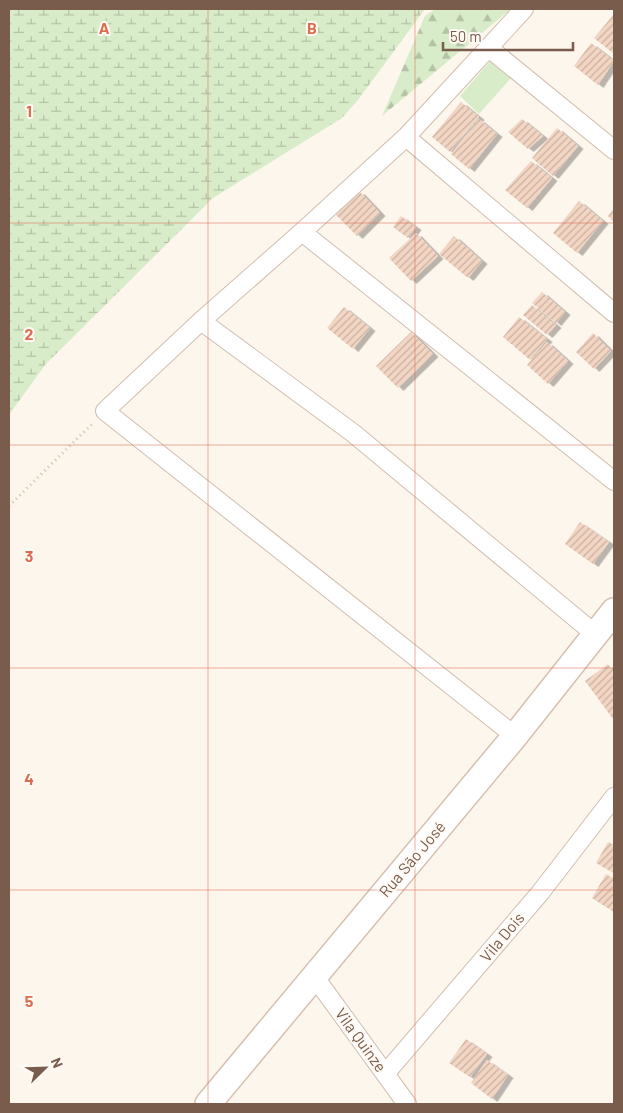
<svg xmlns="http://www.w3.org/2000/svg" width="623" height="1113" font-family="Barlow,sans-serif">
  <style>
    .green { fill: #d8ecc9 }
    .forest { fill: url(#forest-firs) }
    .wetland { fill: url(#wetland-marsh) }
    .building { fill: url(#building-hatch); filter: url(#shadow) }
    .lines { fill: none; stroke-linecap: round; stroke-linejoin: round }
    .minor-casing { stroke: #d1beb0; stroke-width: 20 }
    .secondary-casing { stroke: #d6c0b0; stroke-width: 28 }
    .path { stroke: #d9b8a5; stroke-width: 3; stroke-dasharray: 1 4; stroke-linecap: butt }
    .minor { stroke: #fff; stroke-width: 18 }
    .secondary { stroke: #fff; stroke-width: 25 }
    .grid { fill: none; stroke: #dc6d51; stroke-width: 1; stroke-opacity: 0.55 }
    .labels { text-anchor: middle; stroke-width: 4; stroke-linejoin: round; paint-order: stroke }
    .street-label { font-size: 16px; fill: #7a5c4d; stroke: #fffaf3 }
    .grid-label { font-size: 16px; text-anchor: middle; font-weight: bold; fill: #dc6d51; stroke: #fffaf3; stroke-width: 4; stroke-linejoin: round; paint-order: stroke }
  </style>
  <defs>
    <pattern id="forest-firs" width="22" height="20" patternUnits="userSpaceOnUse" patternTransform="scale(1.25)"><rect width="22" height="20" fill="#d8ecc9"/><path d="M5 1l3.5 6h-7zM16 11l3.5 6h-7z" fill="#b4c2a5"/></pattern>
    <pattern id="wetland-marsh" width="20" height="14" patternUnits="userSpaceOnUse" patternTransform="scale(1.25)"><rect width="20" height="14" fill="#d8ecc9"/><path d="M1 5h8M5 5V1M11 12h8M15 12V8" fill="none" stroke="#b4c2a5"/></pattern>
    <pattern id="building-hatch" width="6" height="6" patternUnits="userSpaceOnUse" patternTransform="scale(1.25)"><rect width="6" height="6" fill="#f3d5c3"/><path d="M-1 1l2-2M0 6l6-6M5 7l2-2" fill="none" stroke="#cab0a1"/></pattern>
    <filter id="shadow"><feDropShadow dx="5.5" dy="3" stdDeviation="0" flood-color="#0004"/></filter>
  </defs>
  <rect width="100%" height="100%" fill="#fdf6ec"/>
  <path class="green" d="M493,58l20,18 -34,38 -19,-18z"/>
  <path class="forest" d="M435,9h76l-129,107 43,-100z"/>
  <path class="wetland" d="M9,9h416l-67,91 -16,18 -129,80 -168,167 -36,50z"/>
  <path class="building" d="M614,14v40l-20,-16z
    M591,43l23,18 -16,24 -24,-19z
    M461,102l18,15 -29,35 -18,-15z
    M479,119l18,15 -28,35 -18,-15z
    M522,119l21,17 -15,13 -20,-17z
    M557,128l21,18 -25,30 -21,-18z
    M531,161l21,17 -25,30 -22,-18z
    M359,191l21,22 -23,23 -22,-22z
    M579,201l24,20 -26,32 -24,-20z
    M614,208v14l-6,-6z
    M401,216l15,11 -8,11 -15,-11z
    M416,233l22,23 -27,25 -22,-23z
    M454,236l28,25 -14,17 -29,-24z
    M542,292l23,20 -9,11 -24,-20z
    M532,305l24,20 -9,10 -24,-20z
    M344,307l26,21 -17,21 -26,-21z
    M519,317l28,22 -17,21 -27,-23z
    M411,332l22,22 -35,34 -22,-22z
    M593,333l18,18 -17,18 -18,-17z
    M547,342l21,19 -20,23 -21,-19z
    M580,522l29,20 -16,22 -28,-20z
    M608,664l6,9v44l-1,2 -28,-38z
    M608,842l6,3v28l-18,-10z
    M606,874l8,5v33l-22,-14z
    M466,1039l21,15 -17,23 -21,-14z
    M487,1060l21,15 -16,24 -21,-16z"/>
  <g class="lines">
    <defs>
      <path id="minor" d="M489,48l125,102
        M406,137l208,176
        M302,232l312,249
        M201,321l152,112 242,201
        M515,736l-410,-325 96,-90 101,-89 104,-95 118,-128
        M314,976l93,128
        M385,1074l155,-181 74,-96"/>
      <path id="secondary" d="M208,1104l307,-368 99,-125"/>
    </defs>
    <use href="#minor" class="minor-casing"/>
    <use href="#secondary" class="secondary-casing"/>
    <path class="path" d="M9,506l85,-84"/>
    <use href="#minor" class="minor"/>
    <use href="#secondary" class="secondary"/>
  </g>
  <path class="grid" d="M208,9v1095M415,9v1095M9,223h605M9,445h605M9,668h605M9,890h605"/>
  <g class="labels">
    <g class="street-label">
      <text transform="translate(412 859) rotate(-50)" y="6">Rua São José</text>
      <text transform="translate(502 937) rotate(-50)" y="6">Vila Dois</text>
      <text transform="translate(361 1040) rotate(54)" y="6">Vila Quinze</text>
    </g>
  </g>
  <g class="grid-label">
    <text x="104" y="34">A</text>
    <text x="312" y="34">B</text>
    <text x="29" y="117">1</text>
    <text x="29" y="340">2</text>
    <text x="29" y="562">3</text>
    <text x="29" y="785">4</text>
    <text x="29" y="1007">5</text>
  </g>
  <rect width="623" height="1113" fill="none" stroke="#7a5c4d" stroke-width="20"/>
  <g transform="translate(45 1068) rotate(67)" stroke="#fffaf3" stroke-width="4" paint-order="stroke">
  <path d="M0-4L9 19L0 12L-9 19Z" fill="#7a5c4d"/>
  <text y="-8" font-size="14" font-weight="bold" text-anchor="middle" fill="#7a5c4d">N</text>
  </g>
  <path d="M443 42v8h130v-8" fill="none" stroke="#7a5c4d" stroke-width="2.5"/>
  <text x="450" y="42" font-size="15" fill="#7a5c4d" stroke="#fffaf3" stroke-width="4" paint-order="stroke">50 m</text>
</svg>
